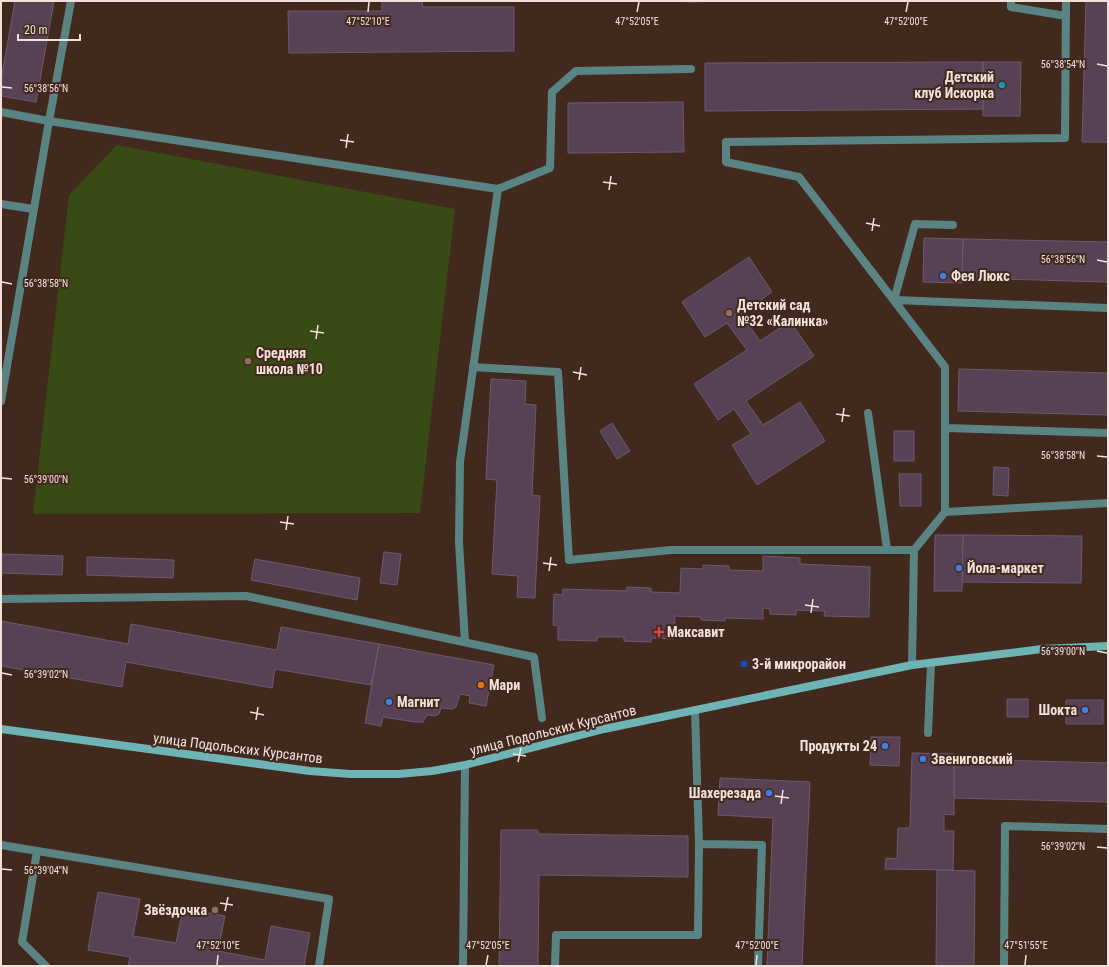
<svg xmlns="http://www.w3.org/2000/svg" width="1109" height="967" font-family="'Roboto Condensed',sans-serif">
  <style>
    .green { fill: #384b15 }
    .building { fill: #564155; stroke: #6e596e }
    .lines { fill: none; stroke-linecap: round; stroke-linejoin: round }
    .lane { stroke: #5a8484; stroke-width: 8 }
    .secondary { stroke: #6eb4b4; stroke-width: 8 }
    .ticks { fill: none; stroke: #f2e1da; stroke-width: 1.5 }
    .culture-dot { fill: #0f9aa8; stroke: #42291e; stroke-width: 1.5 }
    .shop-dot { fill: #3f7fe0; stroke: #42291e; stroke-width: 1.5 }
    .education-dot { fill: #8d6e63; stroke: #42291e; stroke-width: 1.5 }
    .health-dot { fill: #e0444e; stroke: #42291e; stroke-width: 1.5 }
    .transit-dot { fill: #1a4fb4; stroke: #42291e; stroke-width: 1.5 }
    .food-dot { fill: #e8710a; stroke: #42291e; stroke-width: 1.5 }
    .labels { text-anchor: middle; stroke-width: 4; stroke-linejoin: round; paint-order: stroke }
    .poi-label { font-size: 14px; font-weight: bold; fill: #f2e1da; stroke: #42291e; text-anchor: start }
    .street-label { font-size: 14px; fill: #f2e1da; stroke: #42291e }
    .ticks-label { font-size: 10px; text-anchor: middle; fill: #f2e1da; stroke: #42291e; stroke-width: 4; stroke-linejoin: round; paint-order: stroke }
  </style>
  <rect width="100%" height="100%" fill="#42291e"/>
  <path class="green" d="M117,145l338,64 -35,304 -387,1 36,-319z"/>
  <path class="building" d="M15,1h39l-18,101 -35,-6v-16z
    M382,1h40l1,6h91v44l-225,2 -1,-42h94z
    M687,1h40l-40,1z
    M1086,1h22v141h-26z
    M983,62v47l-278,2v-48z
    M983,62h38l-1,54h-37z
    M683,102l1,50 -116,1v-50z
    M924,238l39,1 -1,44 -39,-1z
    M963,239l145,3v40l-146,-4z
    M749,257l23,35 -31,22 19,27 30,-20 24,35 -68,45 17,24 37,-23 25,39 -68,44 -25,-40 19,-11 -17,-25 -16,11 -24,-36 53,-34 -20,-27 -22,14 -23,-35z
    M959,369l149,4v42l-150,-4z
    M491,379l35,2 -1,23 11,1 -4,90 8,1 -5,102 -18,-1 1,-21 -26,-2 5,-94 -11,-1z
    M612,423l18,28 -13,8 -17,-28z
    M894,431h20v30h-20z
    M994,467l15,1 -1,28 -15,-1z
    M899,474h22v32h-21z
    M935,535h28l-1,56h-28z
    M963,535l119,1 -1,47 -119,-1z
    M384,552l17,2 -4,31 -17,-2z
    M1,554l62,2 -1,19 -61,-2z
    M763,556l37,2v6l70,3 -1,50 -45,-1 1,-5 -29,-1v5l-26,-1v-5l-7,-1v11l-38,-1v3l-24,-1v-3l-26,-1 -1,23 -23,-1v4l-27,-1v-4h-27v4l-39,-1v-14l-5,-1 1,-31 9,1v-6l64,2v-4l24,1v4l29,1 1,-25 22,1v-4l26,1v4l34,1z
    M87,557l87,3 -1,18 -86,-3z
    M255,559l105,19 -3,22 -106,-20z
    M1,621l127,23 3,-20 146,26 4,-23 98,17 -8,41 -96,-16 -3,19 -146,-26 -4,25 -121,-21z
    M379,644l115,21 -8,41 -17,-3 1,-7 -10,-2 -4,13 -3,2 -12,-1 -2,6 -4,2 -8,-1 -4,7h-8l-32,-5 -2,9 -16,-3z
    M1007,699h21v18h-21z
    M1066,700h37v24h-37z
    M871,737h29l-1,29 -29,-1z
    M912,753l42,1v61l-10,-1v17h10l-1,39 -68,-1 1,-11 11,1 1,-31h12z
    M954,759l154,4v39l-154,-4z
    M720,778l90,4 -8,184h-35l6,-148 -55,-3z
    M501,830h37v4l150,2v41l-149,-2 -1,91h-39z
    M937,870l38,1 -1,95h-38z
    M98,892l42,7 -7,37 43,7 7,-35 42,8 -7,35 47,9 6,-34 39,7 -6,33h-176l2,-9 -42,-7z"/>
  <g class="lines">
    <path class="lane" d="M1011,1v6l55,9
      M1,112l48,9 449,68 52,-21 2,-76 24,-21 115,-2
      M1,204l32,5
      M953,225l-38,-1 -21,76 214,8
      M473,367l85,5 11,188 102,-10h243l-2,115
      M1,401l48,-280 22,-120
      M868,413l19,136
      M945,428l163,5
      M945,512v-145l-146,-190 -73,-15v-20l339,-4 1,-137
      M914,550l31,-38 163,-9
      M1,599l245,-3 288,61 8,61
      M465,642l-6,-100 1,-80 38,-273
      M928,733l3,-70
      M699,844l63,1 -4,121
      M1,845l328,54 -10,67
      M37,851l-15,91 24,24
      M463,966l2,-201
      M555,966l1,-31h142l1,-91 -4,-133
      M1004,966l1,-140 103,3"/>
    <path class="secondary" d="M1,729l309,42 40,3h48l34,-3 33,-6 139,-36 308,-64 130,-16 66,-3"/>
  </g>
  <path class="ticks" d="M368,12l1,-10M637,12l2,-10M906,12l2,-10M1097,64l10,2M2,87l10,1M340,140l14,2M346,148l2,-14M603,182l14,2M609,190l2,-14M866,223l14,3M872,231l2,-13M1097,260l10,2M2,282l10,2M310,331l14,2M316,339l2,-14M573,372l14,3M579,380l2,-13M836,414l14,2M842,422l2,-14M1097,456l10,1M2,478l10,1M280,522l14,2M286,530l2,-14M543,563l14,2M549,571l2,-14M805,605l14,2M811,613l2,-14M1097,651l10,2M2,673l10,2M250,712l14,3M256,720l2,-13M513,754l13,2M518,762l3,-14M775,796l14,2M781,804l2,-14M1097,847l10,1M2,869l10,1M220,903l13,2M225,911l3,-14M217,965l1,-10M486,965l2,-10M756,965l1,-10M1025,965l1,-10"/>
  <circle class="culture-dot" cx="1002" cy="85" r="4"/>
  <g class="shop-dot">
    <circle cx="943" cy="276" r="4"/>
    <circle cx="959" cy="568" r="4"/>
    <circle cx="389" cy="702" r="4"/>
    <circle cx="1085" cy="710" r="4"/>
    <circle cx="885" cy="746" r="4"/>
    <circle cx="923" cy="759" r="4"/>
    <circle cx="769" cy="793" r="4"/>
  </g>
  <g class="education-dot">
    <circle cx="729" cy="313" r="4"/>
    <circle cx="248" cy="361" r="4"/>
    <circle cx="215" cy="910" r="4"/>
  </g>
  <path class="health-dot" d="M657 626h4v4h4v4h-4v4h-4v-4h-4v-4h4z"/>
  <rect class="transit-dot" x="740" y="660" width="8" height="8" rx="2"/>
  <circle class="food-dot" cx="481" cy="685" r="4"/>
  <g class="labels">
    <g class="poi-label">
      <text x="994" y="82" text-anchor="end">Детский<tspan x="994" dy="16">клуб Искорка</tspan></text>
      <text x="951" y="281">Фея Люкс</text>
      <text x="737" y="310">Детский сад<tspan x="737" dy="16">№32 «Калинка»</tspan></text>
      <text x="256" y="358">Средняя<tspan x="256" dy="16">школа №10</tspan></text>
      <text x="967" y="573">Йола-маркет</text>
      <text x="667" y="637">Максавит</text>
      <text x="752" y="669">3-й микрорайон</text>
      <text x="489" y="690">Мари</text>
      <text x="397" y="707">Магнит</text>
      <text x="1077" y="715" text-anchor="end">Шокта</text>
      <text x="877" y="751" text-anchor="end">Продукты 24</text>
      <text x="931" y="764">Звениговский</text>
      <text x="761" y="798" text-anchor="end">Шахерезада</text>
      <text x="207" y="915" text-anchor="end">Звёздочка</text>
    </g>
    <g class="street-label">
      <text transform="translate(553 730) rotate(-14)" y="5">улица Подольских Курсантов</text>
      <text transform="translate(238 748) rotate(7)" y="5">улица Подольских Курсантов</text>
    </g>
  </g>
  <g class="ticks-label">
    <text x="368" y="25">47°52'10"E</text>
    <text x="637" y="25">47°52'05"E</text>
    <text x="906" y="25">47°52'00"E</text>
    <text x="1063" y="68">56°38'54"N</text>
    <text x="46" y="92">56°38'56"N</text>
    <text x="1063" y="263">56°38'56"N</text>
    <text x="46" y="287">56°38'58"N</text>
    <text x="1063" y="459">56°38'58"N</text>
    <text x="46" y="483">56°39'00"N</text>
    <text x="1063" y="655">56°39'00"N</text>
    <text x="46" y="678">56°39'02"N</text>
    <text x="1063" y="850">56°39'02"N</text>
    <text x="46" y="874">56°39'04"N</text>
    <text x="218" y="949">47°52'10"E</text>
    <text x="488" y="949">47°52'05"E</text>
    <text x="757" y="949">47°52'00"E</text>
    <text x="1026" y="949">47°51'55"E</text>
  </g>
  <rect width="1109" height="967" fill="none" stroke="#f2e1da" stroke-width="4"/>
  <path d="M18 34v6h62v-6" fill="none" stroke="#f2e1da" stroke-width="2"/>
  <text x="24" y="34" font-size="12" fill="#f2e1da" stroke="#42291e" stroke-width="3" paint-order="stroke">20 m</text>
</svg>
